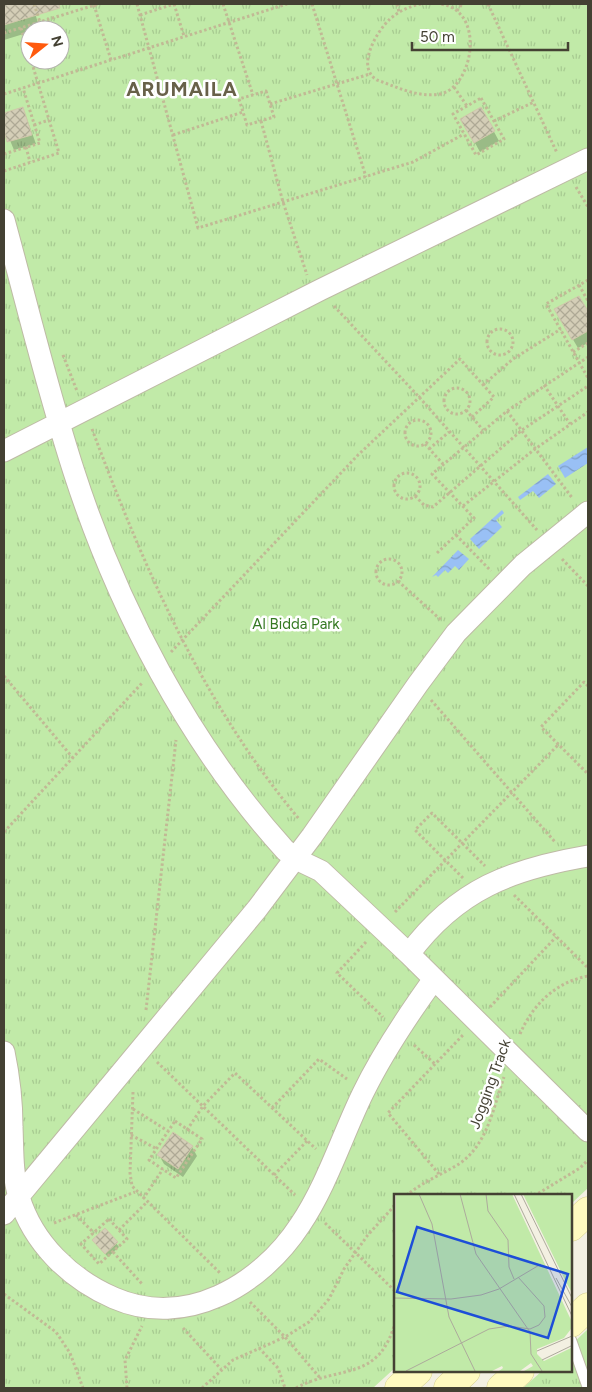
<svg xmlns="http://www.w3.org/2000/svg" width="592" height="1392" font-family="Figtree,sans-serif">
  <style>
    .grass { fill: url(#grass-tufts); fill-rule: evenodd }
    .water { fill: url(#water-waves) }
    .shadow { fill: #0003 }
    .building { fill: url(#building-cross-hatch); stroke: #d0c8aa }
    .lines { fill: none; stroke-linecap: round; stroke-linejoin: round }
    .lane-casing { stroke: #bebaa5; stroke-width: 12 }
    .street-casing { stroke: #bebaa5; stroke-width: 23 }
    .secondary-casing { stroke: #d6d08e; stroke-width: 29 }
    .path { stroke: #c1b995; stroke-width: 3; stroke-dasharray: 2.5 2.5; stroke-linecap: butt }
    .lane { stroke: #fff; stroke-width: 10 }
    .street { stroke: #fff; stroke-width: 21 }
    .secondary { stroke: #fffac0; stroke-width: 28 }
    .labels { text-anchor: middle; stroke-width: 5; stroke-linejoin: round; paint-order: stroke }
    .park-label { font-size: 15px; fill: #357923; stroke: #fff }
    .street-label { font-size: 15px; fill: #444133; stroke: #fff }
    .district-label { font-size: 20px; font-weight: bold; letter-spacing: 1px; fill: #686149; stroke: #fff }
    .inset-road { fill: none; stroke: #adaa9c; stroke-width: 1 }
    .view { fill: #1d4ed8; fill-opacity: 0.15; stroke: #1d4ed8; stroke-width: 2.5 }
    .inset-edge { fill: none; stroke: #444133; stroke-width: 2.5 }
  </style>
  <defs>
    <pattern id="grass-tufts" width="24" height="20" patternUnits="userSpaceOnUse" patternTransform="scale(1.25)"><rect width="24" height="20" fill="#c1eaa8"/><path d="M3 7l-1-3M5 7V3M7 7l1-3M15 17l-1-3M17 17v-4M19 17l1-3" fill="none" stroke="#a7ca91"/></pattern>
    <pattern id="water-waves" width="16" height="10" patternUnits="userSpaceOnUse" patternTransform="scale(1.25)"><rect width="16" height="10" fill="#99c0f5"/><path d="M0 5q4-4 8 0t8 0" fill="none" stroke="#7e9ec7"/></pattern>
    <pattern id="building-cross-hatch" width="8" height="8" patternUnits="userSpaceOnUse" patternTransform="scale(1.25)"><rect width="8" height="8" fill="#d4ceb7"/><path d="M0 0l8 8M0 8l8-8" fill="none" stroke="#aea995"/></pattern>
  </defs>
  <rect width="100%" height="100%" fill="#f3f0e2"/>
  <path class="grass" d="M4,4h584v1184l-17,16v-8h-175v171l-23,21h-369zM30,30h30v30h-30z
    M588,1329v59h-65l19,-17h29v-26z"/>
  <path class="water" d="M588,447v16l-23,15 -7,-12z
    M548,474l8,10 -17,14 -6,-7 -13,9 -2,-3z
    M502,510l2,3 -8,7 6,7 -23,22 -9,-10z
    M458,550l11,9 -10,11 -4,-4 -7,7 -3,-3 -7,7 -2,-2 -4,2z"/>
  <path class="shadow" d="M4,4h28l8,25 -10,1v2l-26,8z
    M23,108l13,36 -22,6 -10,-24v-12z
    M481,108l18,33 -19,11 -18,-33z
    M579,298l9,16v29l-10,5 -23,-39z
    M192,1147l5,9 -14,21 -19,-13 -5,-9z
    M105,1230l14,17 -11,10 -12,-13z"/>
  <path class="building" d="M4,4h55l1,4 -56,17z
    M23,107l9,28 -25,7 -3,-11v-18z
    M481,107l14,24 -21,12 -14,-24z
    M579,296l9,15v20l-16,9 -18,-31z
    M173,1132l20,14 -15,23 -21,-14z
    M105,1228l13,14 -13,12 -13,-14z"/>
  <g class="lines">
    <defs>
      <path id="lane" d="M571,1340l17,48"/>
      <path id="street" d="M4,220c23,84 43,169 70,252 44,136 115,272 211,378l11,9 25,12 88,83 179,177
        M4,451l316,-161 268,-131
        M409,954c48,-65 103,-85 179,-98
        M4,1052c5,24 8,50 8,75 1,23 0,47 7,70 14,46 51,82 95,101 71,31 146,-12 186,-73 27,-40 42,-89 63,-132 20,-41 45,-78 71,-114
        M4,1214l253,-305 55,-73 106,-152 38,-51 67,-68 65,-53"/>
      <path id="secondary" d="M571,1227l17,-16
        M571,1323l17,-16
        M399,1388l19,-17
        M448,1388l18,-17
        M501,1388l19,-17"/>
    </defs>
    <use href="#lane" class="lane-casing"/>
    <use href="#street" class="street-casing"/>
    <use href="#secondary" class="secondary-casing"/>
    <path class="path" d="M34,4l6,18
      M137,4l61,224 215,-66 51,-28
      M174,4l10,32
      M223,4l30,91
      M312,4l54,173
      M397,4l2,8
      M421,4c-11,2 -22,7 -31,15 -13,12 -35,48 -13,61 20,7 41,18 63,14 33,-6 47,-84 0,-90
      M488,4l69,149
      M94,5l17,55
      M457,11l5,-7
      M140,15l34,-11
      M21,28l9,30
      M4,33l94,-29
      M454,87l13,19
      M266,91l8,26 -27,8 -8,-26z
      M4,94l283,-90
      M481,98l23,41 -28,16 -23,-41z
      M270,104l100,-30
      M261,121l22,81 24,73
      M494,121l40,-19
      M34,125l15,-5
      M173,135l70,-23
      M26,147l4,15
      M4,154l36,-11 -17,-55
      M4,171l55,-18 -28,-93
      M576,187l12,20
      M588,280l-42,24 42,74
      M579,285l9,16
      M334,306l85,91 118,133
      M487 342a13 13 0 1 1 26 0a13 13 0 1 1-26 0Z
      M573,352l15,-9
      M63,355l14,36
      M483,385l30,-26 48,-30
      M544,385l26,39
      M444 401a13 13 0 1 1 26 0a13 13 0 1 1-26 0Z
      M466,410l17,20
      M507,411l66,88
      M405 433a13 13 0 1 1 26 0a13 13 0 1 1-26 0Z
      M92,429c52,139 111,275 207,390
      M425,444l18,20
      M429,449l20,-17
      M394 486a13 13 0 1 1 26 0a13 13 0 1 1-26 0Z
      M415,496l9,9 9,2 89,-77 66,-44
      M463,506l72,-57 53,-37
      M456,535l35,36
      M437,553l37,-35 -42,-44 75,-63 81,-54
      M562,559l26,27
      M376 572a13 13 0 1 1 26 0a13 13 0 1 1-26 0Z
      M398,581l43,39
      M171,652l187,-197 102,-96 34,38 -22,20
      M4,676l69,82
      M588,686l-4,-4 -43,45 47,47
      M431,700l124,142
      M4,832l139,-150
      M463,878l-48,-48 17,-17 53,53
      M514,895l74,73
      M395,912l163,-167
      M366,942l-29,31 46,44
      M490,1007l66,-70
      M146,1010l30,-270
      M520,1034c13,-30 36,-52 68,-58
      M414,1045l21,19
      M157,1062l138,133
      M133,1092l-3,81 2,13 88,87
      M272,1108l47,-49 28,20
      M133,1109l35,22
      M175,1121l27,18 -26,39 -27,-18z
      M187,1130l16,-24 32,-33 81,76
      M131,1135l26,14
      M439,1174l-51,-61 75,-78
      M274,1175l33,-34
      M406,1196c16,-14 35,-21 53,-32 29,-20 34,-56 45,-87
      M534,1196l46,-28 8,-8
      M143,1199l20,-30
      M76,1215l18,18
      M109,1219l18,20 -28,25 -18,-20z
      M54,1223l81,-31
      M325,1223l71,69
      M119,1230l27,-27
      M113,1252l30,33
      M4,1294l52,38 14,21 13,35
      M250,1302l35,35 36,42
      M183,1328l38,41
      M259,1348l19,20 7,20
      M127,1388l-2,-28 17,-34
      M202,1388l31,-28 52,-23 24,-15 20,-23 15,-30 23,-33 29,-32
      M296,1388c45,-24 84,-5 100,-69"/>
    <use href="#lane" class="lane"/>
    <use href="#street" class="street"/>
    <use href="#secondary" class="secondary"/>
  </g>
  <g class="labels">
    <g class="park-label">
      <text x="296" y="629">Al Bidda Park</text>
    </g>
    <g class="street-label">
      <text transform="translate(490 1084) rotate(-70)" y="5">Jogging Track</text>
    </g>
    <g class="district-label">
      <text x="182" y="96">ARUMAILA</text>
    </g>
  </g>
  <g transform="translate(394 1194)">
    <rect width="178" height="178" fill="#f3f0e2"/>
    <path d="M2,0h116l59,126v9l-7,9 -27,11v5l7,7 27,-13v23h-47l9,-5 -2,-3 -11,8h-21l4,-3 -1,-2 -10,5h-98zM129,0h48v97l-4,-7z" fill="#c1eaa8"/>
    <path class="inset-road" d="M25,0l13,30 17,93 26,54M66,0l16,60 54,78 1,22 11,17M92,0l2,17 20,29 1,27 5,12M120,0l58,122M127,0l51,104M162,84l16,29M0,104l57,1 30,-4 18,-6 42,-25M143,157l35,-15M148,166l29,-14M12,177l83,-42 20,-3 21,3 9,-4 6,-8 -1,-11 -26,-29"/>
    <path class="view" d="M23,33l151,47 -20,64 -151,-46z"/>
    <rect width="178" height="178" class="inset-edge"/>
  </g>
  <rect width="592" height="1392" fill="none" stroke="#444133" stroke-width="10"/>
  <g transform="translate(45 45) rotate(73)"><circle r="24" fill="#ffffff" stroke="#b4b3ad"/>
  <path d="M0-4L9 19L0 12L-9 19Z" fill="#ff5a0d"/>
  <text y="-8" font-size="14" font-weight="bold" text-anchor="middle" fill="#444133">N</text>
  </g>
  <path d="M412 42v8h156v-8" fill="none" stroke="#444133" stroke-width="2.5"/>
  <text x="420" y="42" font-size="15" fill="#444133" stroke="#ffffff" stroke-width="4" paint-order="stroke">50 m</text>
</svg>
